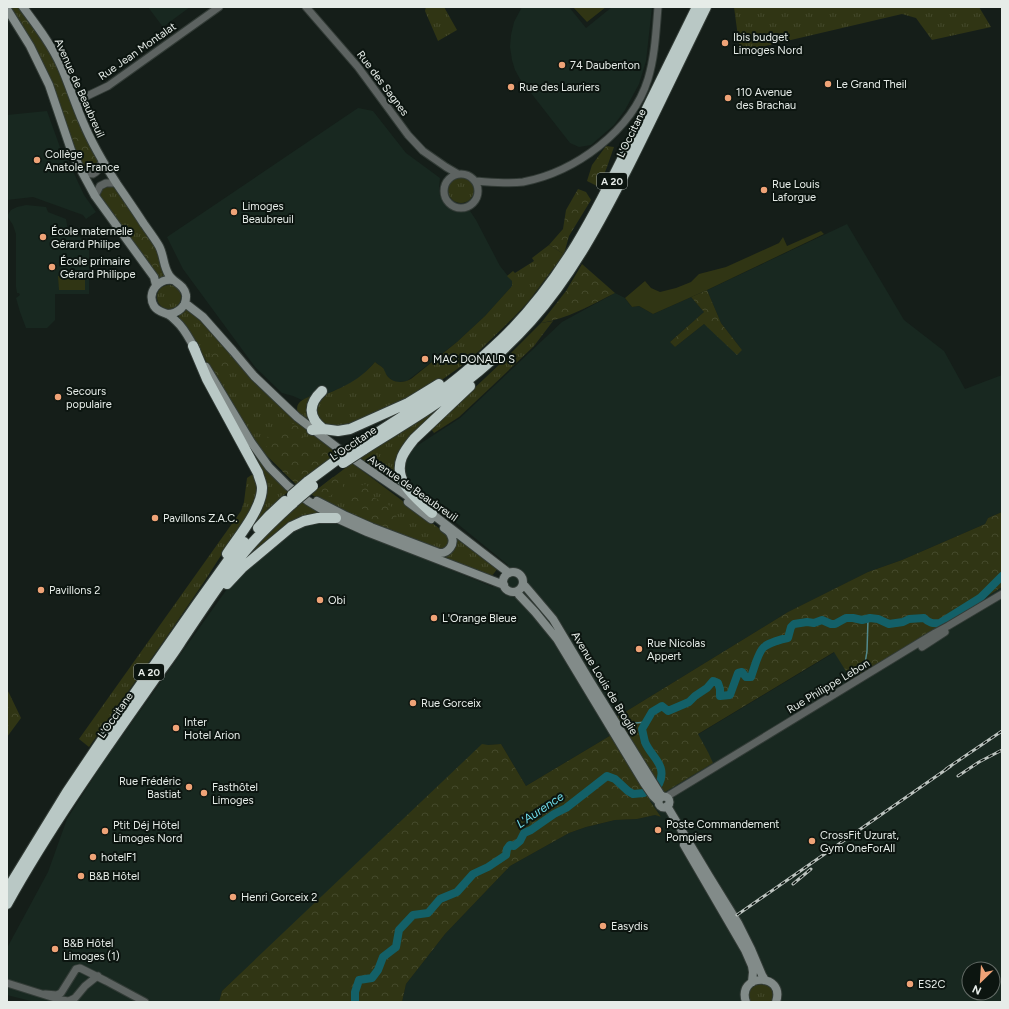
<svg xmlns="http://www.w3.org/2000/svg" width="1009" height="1009" font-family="Figtree,sans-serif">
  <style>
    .built { fill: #182820; fill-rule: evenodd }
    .grass { fill: url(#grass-tufts) }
    .forest { fill: url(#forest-crowns) }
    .park { fill: #303514 }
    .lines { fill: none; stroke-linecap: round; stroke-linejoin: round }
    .stream { stroke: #528a8e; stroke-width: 1.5 }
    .river { stroke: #136068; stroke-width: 8 }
    .tertiary-casing { stroke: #323b36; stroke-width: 9 }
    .secondary-casing { stroke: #323b36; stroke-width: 10 }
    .motorway-casing { stroke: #323b36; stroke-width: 12 }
    .tertiary { stroke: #5d6361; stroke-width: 7 }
    .secondary { stroke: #828b89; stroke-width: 8 }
    .motorway { stroke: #b9c8c5; stroke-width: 10 }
    .rail-casing { stroke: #bcc3bf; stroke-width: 3 }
    .rail { stroke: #0c1510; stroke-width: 1.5; stroke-dasharray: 4.5; stroke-linecap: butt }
    .motorway-bridge-casing { stroke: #323b36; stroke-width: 12; stroke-linecap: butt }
    .motorway-bridge { stroke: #b9c8c5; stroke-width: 10 }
    .poi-dot { fill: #efa377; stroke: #0c1510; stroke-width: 1.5 }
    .labels { text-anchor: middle; stroke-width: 4; stroke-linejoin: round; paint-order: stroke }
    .shield { fill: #0c1510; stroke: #a5aca7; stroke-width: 1 }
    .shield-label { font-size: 10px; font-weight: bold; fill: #e6ece8 }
    .poi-label { font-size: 11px; fill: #e6ece8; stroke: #0c1510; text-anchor: start }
    .street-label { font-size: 11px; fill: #e6ece8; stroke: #0c1510 }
    .water-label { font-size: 12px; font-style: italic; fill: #70dce8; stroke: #0c1510 }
  </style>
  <defs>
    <pattern id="grass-tufts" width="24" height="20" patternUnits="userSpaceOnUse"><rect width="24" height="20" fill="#303514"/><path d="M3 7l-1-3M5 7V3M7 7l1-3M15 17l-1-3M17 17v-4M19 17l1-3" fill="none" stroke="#44492b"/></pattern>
    <pattern id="forest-crowns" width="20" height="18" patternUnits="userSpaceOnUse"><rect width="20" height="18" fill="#303514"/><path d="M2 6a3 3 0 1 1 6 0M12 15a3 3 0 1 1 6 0" fill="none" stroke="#44492b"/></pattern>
  </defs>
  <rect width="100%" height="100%" fill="#151e19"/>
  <path class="built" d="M148,7h42l-27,20z
    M522,7h47l17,21 26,-21h40l-6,54 -7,23 -14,26 -11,15 -23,20 -12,2 -9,-4 -50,-64 -5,-9 -3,-10 -2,-13 1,-12 3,-13z
    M358,108l15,3 33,42 34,25 -1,10 1,8 9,12 10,2 11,1 6,9 24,46 12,15v5l-27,30 -28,26 -50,39 -9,1 -5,-1 -4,-3 -4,-5 -2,-5 -8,-6 -12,13 -11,8 -30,13 -9,-1 -11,5 -9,-4 -11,-3 -27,-26 -72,-98 -16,-32z
    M47,111l14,39 4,4 19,41 12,17 -10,7 -3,-4 -50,-18 -26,3v-85z
    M26,205l20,2 2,5 18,7 2,12 12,6 9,10v47h-34v26l-8,8h-21l-6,-16 -4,-14 4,-3 -1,-2h-2l-1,-6v-53l-3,-9 -6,-9 4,-6 6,-3z
    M847,224l57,96 40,31 21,38 37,-14v137l-14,6 -3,6 -83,36 -34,12 -80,40 -171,105 6,11 -97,58 -25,-42 -13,1 -266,246 -3,11h-184l-28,-7v-47l41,-76 19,-53 34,-53 131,-184 60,-50 17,-9h26l158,64 15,-22 -98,-80 -6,-18 8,-18 48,-31 102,-96 53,-29 10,5 7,9 7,-1 14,8 38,-17 13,15 -34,30 5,5 29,-23 38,26 -21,-27 -14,-33z
    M1002,587v415h-600l4,-18 39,-50 65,-68 59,-33 17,-6 29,-7 22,-1 18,-4 6,2 -11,-16 58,-49 -11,-17 138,-83 17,29zM969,969h24v24h-24z"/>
  <path class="grass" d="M9,7h11l36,54 43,101 -2,7c-6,3 -10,3 -15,-3z
    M426,7h18l13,23 -19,11 -13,-30z
    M734,7h245l12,20 -59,13 -16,-22 -14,-4 -162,38z
    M448 190a13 13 0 1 1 26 0a13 13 0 1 1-26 0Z
    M105,185h8l3,4 35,50 15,37 -8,3 -58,-83v-4z
    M549,245l15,9 -36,48 -14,15 -35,34 -19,16 -17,12 -20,12 -75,37h-20l-15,-15 9,-17c21,-9 37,-15 53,-34 2,2 6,4 8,6 1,1 2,4 3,6 5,9 16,10 25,5l46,-37 28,-26 27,-30v-5l-5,-5 6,-5 2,2 19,-12 -2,-3z
    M157 297a12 12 0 1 1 24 0a12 12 0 1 1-24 0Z
    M186,309l22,17 130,126 -42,32 -29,-28 -11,-12 -44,-73 -23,-40 -5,-8 -5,-5v-3z
    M553,321l-19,25 -44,42 -31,29 -25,16 -3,-4 71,-67 39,-39z
    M457,394l-49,49 -6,43h-3l-40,-27z
    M313,395l3,33 -18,-15c-4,-11 6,-14 15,-18z
    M241,437l19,23 30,30 -24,21 -30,33 26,-43z
    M352,463l96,72 2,7 -6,8h-11l-109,-47 -13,-9z
    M253,474l5,11 -1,14 -6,11 -24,36 -23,36 -41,60 -74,105 -10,-8 162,-228 3,-9 3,-24z
    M304,500l25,16h-20l-73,53c21,-24 43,-48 68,-69z
    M417,505l81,63 -7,9 -86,-35 35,14 15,-18z
    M760,983l9,2 5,7 -1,10h-24c0,-12 -1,-14 11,-19z"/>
  <path class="forest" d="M27,16l16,23 -10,6 -14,-22z
    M58,65l6,14 5,19 29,62 -3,3 -8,2 -10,-10 -7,-19 2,-6 -6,-3 -20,-56z
    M606,146l8,1 -7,20 -8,20 -12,-6 5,-16z
    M578,189l8,3 5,8 -22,36 -5,18 -15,-9 14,-16 3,-19z
    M147,232l11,18 3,14 -4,10 -3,-1 -21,-30z
    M582,264l33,29c-24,12 -48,26 -74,30l25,-32z
    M707,290l14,33 21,27 -5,5 -33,-31 -29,23 -5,-5 34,-30 -13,-15z
    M214,351l10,5 6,12 -2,10 -11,3 -11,-19z
    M288,424h12l3,12 4,10 14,5 8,-1 3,7 -36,27 -14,-13 2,-8 -7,-2 -13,-18 6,-10 14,-1z
    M333,477h9l1,11 -20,12 -5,-6v-5z
    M366,484l9,14 23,12 -2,8 7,19 -26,-10 -12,-17 -14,-6 -3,-9 6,-7z
    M1002,512v75l-150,94 -18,-29 -136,82 10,18 5,11 -63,38 11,16 -6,-2 -18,4 -22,1 -29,7 -17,6 -59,33 -65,68 -39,50 -4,18h-183l3,-11 260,-247 6,1 13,-1 25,42 97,-58 -6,-11 171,-105 80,-40 34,-12 83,-36 3,-6z
    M7,690l2,3 12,25 -14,19z"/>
  <path class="park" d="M573,7h33l-19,15z
    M821,231l3,3 -117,56 -54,24 -14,-8 -7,1 -7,-9 20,-17 6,7 9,4 16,-4 15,-6 8,-8 27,-7 53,-24 4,-6 4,9z
    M85,275v15h-26l-1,-14z"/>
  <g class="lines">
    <path class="stream" d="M864,670l3,-19 1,-32
      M625,724l21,-2"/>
    <path class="river" d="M659,784c9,-19 -8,-27 -14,-42 -1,-4 -2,-9 -3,-13l10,-17 10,-6 6,5 21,-9 6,-6 12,-8 6,-7 5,2 2,6v7l10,-1 8,-22 4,-1 4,5h5c3,-8 7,-25 13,-30 5,-4 17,-8 24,-9l3,-11 3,-3 13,-2 7,1 8,-3 9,4h4l11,-6h7l9,2 8,-2 8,1 11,5 14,-2 6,-3 15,-1c5,5 9,6 16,5l40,-25 22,-22
      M355,1002v-10l4,-12 13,-2 6,-8 5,-13 13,-10 3,-17 14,-15 15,-2 12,-14 17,-7 16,-18 15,-7 18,-12 1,-6 3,-4 4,1 6,-5 4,-8 7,-3 23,-16 12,-6 41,-32 8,3 13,12 5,3 11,-1"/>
    <defs>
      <path id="tertiary" d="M306,7l52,60 50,68 15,16 23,16 12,7
        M78,108l7,-11 23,-11 111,-79
        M82,172c3,1 8,2 11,2 5,-2 8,-9 9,-14
        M444 191a17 17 0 1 1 34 0a17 17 0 1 1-34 0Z
        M475,181c16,1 33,3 48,1 52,-10 109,-51 125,-103 7,-23 8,-48 10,-72
        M95,196l5,-10 6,-3h10
        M922,647l23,-15
        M666,797l269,-164 13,-7 54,-32
        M7,983l54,17 8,1 6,-3 10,-12 10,-8 3,-2
        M45,994l12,1 4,-2 15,-24 4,-1 26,13 39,21"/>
      <path id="secondary" d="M23,7c14,19 28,37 38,59 8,18 14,38 22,56 9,22 21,42 34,62 9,13 18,26 27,40 5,7 11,15 15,22 5,9 4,20 10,29 5,8 15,9 17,20 1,11 -8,19 -19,19
        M7,9l23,37 19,39 22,65 11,22 13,24 59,81 2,8
        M173,280c-14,-2 -27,12 -19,26 3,5 8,6 13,8 3,1 7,5 10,8 8,7 13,19 19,28
        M185,303l18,14 30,34 21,25 43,41 42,32 77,53
        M206,367l45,75 18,25 19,19 20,15 28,17 31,14 137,53
        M317,501l29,15 25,11
        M408,502l23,17
        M427,510l82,63
        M368,526l71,27c9,1 17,-9 12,-18 -1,-3 -4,-5 -7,-7
        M503 582a10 10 0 1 1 20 0a10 10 0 1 1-20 0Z
        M523,585l2,1 6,7 22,26 37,62 72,116
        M517,591l2,4 16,17 22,27 87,144 9,13 5,5
        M658.5 802a5.5 5.5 0 1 1 11 0a5.5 5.5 0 1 1-11 0Z
        M667,806l42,70 29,47 13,26 11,26 3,5
        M684,845l61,105 7,16 1,6 -1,10
        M746,1002c-10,-29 40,-30 30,0"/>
      <path id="motorway" d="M193,346l14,33 51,94c1,5 4,10 4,15 0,21 -24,49 -35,66
        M322,391c-14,13 -14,26 1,38
        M312,430l11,-1 15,2 12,-2 58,-26 31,-19
        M358,445c31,-20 62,-39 91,-60 19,-14 36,-30 53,-46 60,-58 95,-128 131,-202 21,-43 43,-87 64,-130
        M363,450c28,-18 58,-35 84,-54 30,-22 59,-47 84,-75 41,-46 70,-101 98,-156 26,-52 51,-105 77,-158
        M307,482l31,-23
        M432,513c-15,-15 -40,-31 -30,-56 3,-7 8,-13 12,-18l56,-53
        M258,528l11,-12 16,-15
        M227,584l15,-16 49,-41 13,-6 14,-3h18
        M7,890l60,-98 35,-52 95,-136 33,-46 14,-16
        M7,904c44,-79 97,-153 149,-227 9,-12 18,-24 26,-37 21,-31 41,-63 65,-91 14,-17 31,-32 47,-47"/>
    </defs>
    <use href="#tertiary" class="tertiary-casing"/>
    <use href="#secondary" class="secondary-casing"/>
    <use href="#motorway" class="motorway-casing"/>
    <use href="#tertiary" class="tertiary"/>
    <use href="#secondary" class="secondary"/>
    <use href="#motorway" class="motorway"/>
    <defs>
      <path id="rail" d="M946,769l56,-38
        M958,776l21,-14 23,-12
        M793,884l18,-15
        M737,915l214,-149"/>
    </defs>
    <use href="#rail" class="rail-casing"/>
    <use href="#rail" class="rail"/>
    <defs>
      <path id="motorway-bridge" d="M338,459l20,-14
        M343,463l20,-13
        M292,495l15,-13
        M294,502l19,-16"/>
    </defs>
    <use href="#motorway-bridge" class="motorway-bridge-casing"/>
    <use href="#motorway-bridge" class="motorway-bridge"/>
  </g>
  <g class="poi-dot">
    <circle cx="725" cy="43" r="4"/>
    <circle cx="562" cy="65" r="4"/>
    <circle cx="828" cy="84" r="4"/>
    <circle cx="511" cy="87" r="4"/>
    <circle cx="728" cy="98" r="4"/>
    <circle cx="37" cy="160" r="4"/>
    <circle cx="764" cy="190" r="4"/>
    <circle cx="234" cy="212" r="4"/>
    <circle cx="43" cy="237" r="4"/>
    <circle cx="52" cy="267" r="4"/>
    <circle cx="425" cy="359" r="4"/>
    <circle cx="58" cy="397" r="4"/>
    <circle cx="155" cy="518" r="4"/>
    <circle cx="41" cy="590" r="4"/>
    <circle cx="320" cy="600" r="4"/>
    <circle cx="434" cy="618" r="4"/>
    <circle cx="639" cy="649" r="4"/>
    <circle cx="413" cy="703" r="4"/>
    <circle cx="176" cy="728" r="4"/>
    <circle cx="189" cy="787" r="4"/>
    <circle cx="204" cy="793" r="4"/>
    <circle cx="658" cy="830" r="4"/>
    <circle cx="105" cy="831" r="4"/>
    <circle cx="812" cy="841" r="4"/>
    <circle cx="93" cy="857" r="4"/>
    <circle cx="81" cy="876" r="4"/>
    <circle cx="233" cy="897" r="4"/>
    <circle cx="603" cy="926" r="4"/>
    <circle cx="55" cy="949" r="4"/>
    <circle cx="910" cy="984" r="4"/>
  </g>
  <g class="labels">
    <g class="shield">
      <rect x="597" y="173" width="30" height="16" rx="3"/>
      <rect x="134" y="664" width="30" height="16" rx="3"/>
    </g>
    <g class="shield-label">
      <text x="612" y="185">A 20</text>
      <text x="149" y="676">A 20</text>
    </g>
    <g class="poi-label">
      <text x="733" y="41">Ibis budget<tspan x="733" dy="13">Limoges Nord</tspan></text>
      <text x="570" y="69">74 Daubenton</text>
      <text x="836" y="88">Le Grand Theil</text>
      <text x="519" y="91">Rue des Lauriers</text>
      <text x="736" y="96">110 Avenue<tspan x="736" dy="13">des Brachau</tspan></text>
      <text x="45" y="158">Collège<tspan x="45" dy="13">Anatole France</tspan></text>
      <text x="772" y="188">Rue Louis<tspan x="772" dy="13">Laforgue</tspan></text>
      <text x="242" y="210">Limoges<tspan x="242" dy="13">Beaubreuil</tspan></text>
      <text x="51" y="235">École maternelle<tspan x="51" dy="13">Gérard Philipe</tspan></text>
      <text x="60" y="265">École primaire<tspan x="60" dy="13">Gérard Philippe</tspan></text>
      <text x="433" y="363">MAC DONALD S</text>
      <text x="66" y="395">Secours<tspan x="66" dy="13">populaire</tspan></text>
      <text x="163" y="522">Pavillons Z.A.C.</text>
      <text x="49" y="594">Pavillons 2</text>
      <text x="328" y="604">Obi</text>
      <text x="442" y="622">L'Orange Bleue</text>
      <text x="647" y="647">Rue Nicolas<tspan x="647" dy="13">Appert</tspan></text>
      <text x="421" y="707">Rue Gorceix</text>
      <text x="184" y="726">Inter<tspan x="184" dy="13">Hotel Arion</tspan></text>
      <text x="181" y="785" text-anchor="end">Rue Frédéric<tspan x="181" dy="13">Bastiat</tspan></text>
      <text x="212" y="791">Fasthôtel<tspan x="212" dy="13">Limoges</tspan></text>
      <text x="666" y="828">Poste Commandement<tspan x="666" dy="13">Pompiers</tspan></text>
      <text x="113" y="829">Ptit Déj Hôtel<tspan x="113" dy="13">Limoges Nord</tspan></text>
      <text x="820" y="839">CrossFit Uzurat,<tspan x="820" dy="13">Gym OneForAll</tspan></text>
      <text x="101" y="861">hotelF1</text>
      <text x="89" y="880">B&amp;B Hôtel</text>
      <text x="241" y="901">Henri Gorceix 2</text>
      <text x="611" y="930">Easydis</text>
      <text x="63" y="947">B&amp;B Hôtel<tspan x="63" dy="13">Limoges (1)</tspan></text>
      <text x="918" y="988">ES2C</text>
    </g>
    <g class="street-label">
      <text transform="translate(137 51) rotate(-35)" y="4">Rue Jean Montalat</text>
      <text transform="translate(383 83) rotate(53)" y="4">Rue des Sagnes</text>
      <text transform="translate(80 88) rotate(66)" y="4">Avenue de Beaubreuil</text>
      <text transform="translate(631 133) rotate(-64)" y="4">L'Occitane</text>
      <text transform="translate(353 443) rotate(-34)" y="4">L'Occitane</text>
      <text transform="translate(413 488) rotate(35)" y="4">Avenue de Beaubreuil</text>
      <text transform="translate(605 683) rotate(59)" y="4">Avenue Louis de Broglie</text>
      <text transform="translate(828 686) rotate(-31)" y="4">Rue Philippe Lebon</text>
      <text transform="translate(115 715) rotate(-55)" y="4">L'Occitane</text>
    </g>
    <g class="water-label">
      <text transform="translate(540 810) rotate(-34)" y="4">L'Aurence</text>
    </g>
  </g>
  <rect width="1009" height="1009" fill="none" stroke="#e6ece8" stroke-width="16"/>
  <g transform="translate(981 981) rotate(205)"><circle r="19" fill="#0c1510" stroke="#636b66"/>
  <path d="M0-3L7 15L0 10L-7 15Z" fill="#efa377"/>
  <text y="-6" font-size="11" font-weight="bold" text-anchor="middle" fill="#e6ece8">N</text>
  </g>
</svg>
